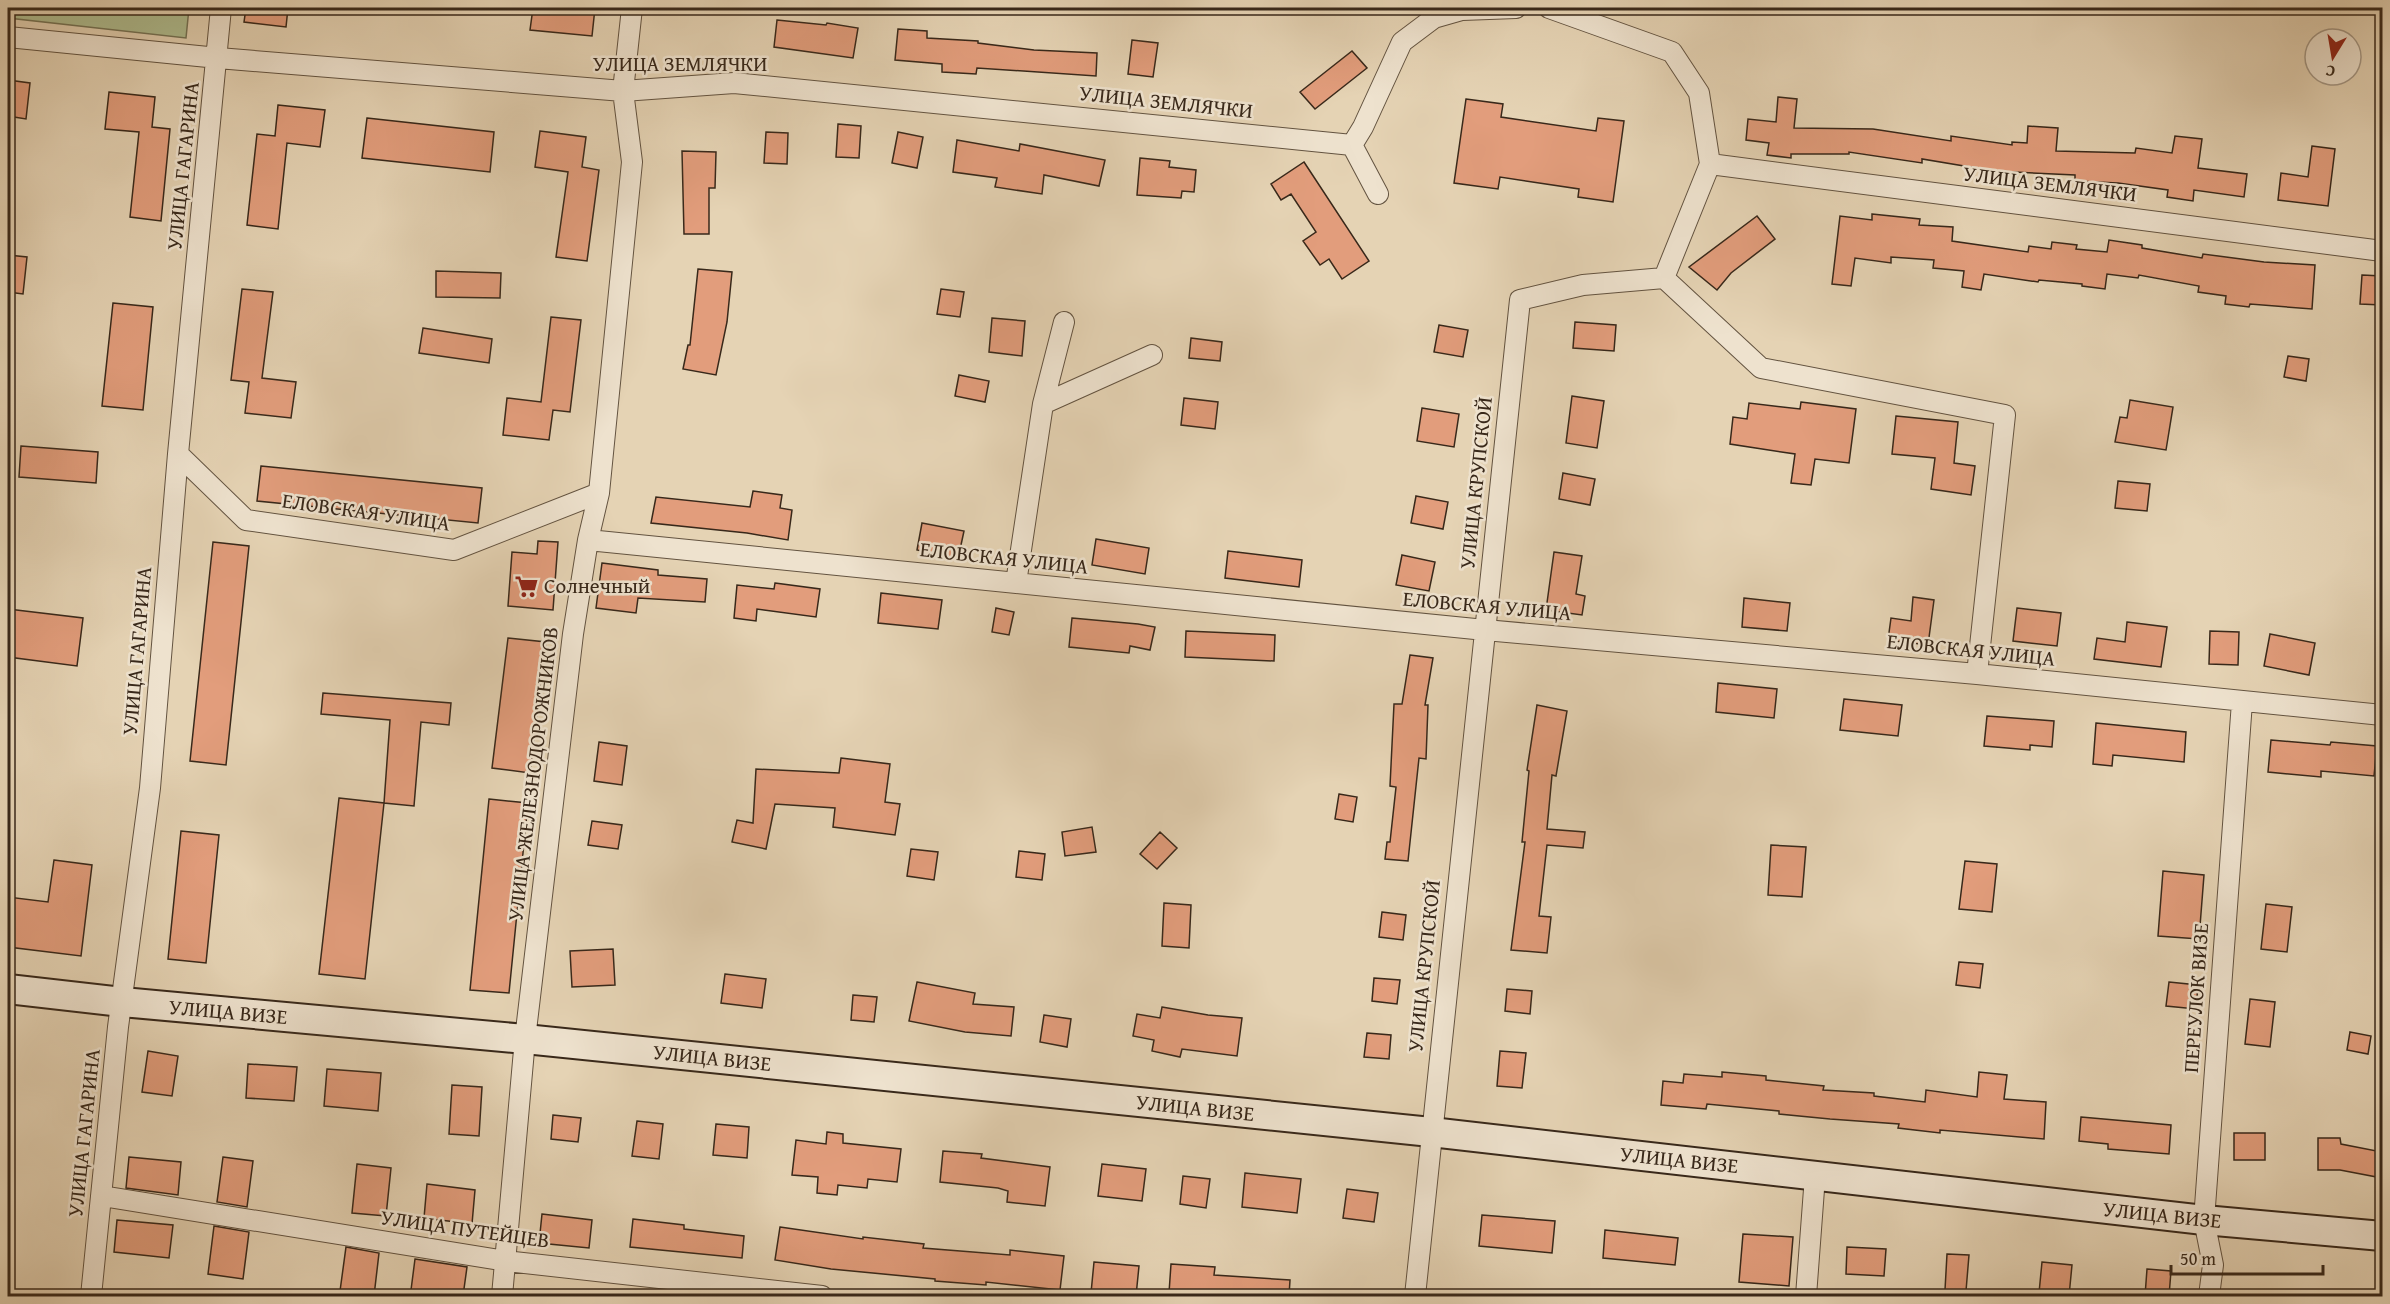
<svg xmlns="http://www.w3.org/2000/svg" width="2390" height="1304" font-family="'Gentium Book Plus',serif">
  <style>
    .green { fill: #afbe91; stroke: #747356; stroke-width: 1.5 }
    .building { fill: #e29d7c; stroke: #38281a; stroke-width: 1.5 }
    .lines { fill: none; stroke-linecap: round; stroke-linejoin: round }
    .street-casing { stroke: #635340; stroke-width: 22 }
    .secondary-casing { stroke: #38281a; stroke-width: 32 }
    .street { stroke: #eee2ce; stroke-width: 20 }
    .secondary { stroke: #eee2ce; stroke-width: 28 }
    .labels { text-anchor: middle; stroke-width: 5; stroke-linejoin: round; paint-order: stroke }
    .street-label { font-size: 21px; fill: #38281a; stroke: #eee2ce }
    .poi-label { font-size: 21px; fill: #38281a; stroke: #eee2ce; text-anchor: start }
  </style>
  <rect width="100%" height="100%" fill="#e5d3b4"/>
  <filter id="stains"><feTurbulence type="fractalNoise" baseFrequency=".00333" numOctaves="4"/><feColorMatrix values="0 0 0 0 .2 0 0 0 0 .09 0 0 0 0 .02 0 0 0 .5 -.17"/></filter>
  <radialGradient id="worn" r=".72"><stop offset=".6" stop-color="#630" stop-opacity="0"/><stop offset="1" stop-color="#630" stop-opacity=".3"/></radialGradient>
  <path class="green" d="M8,8h181l-3,30 -178,-20z"/>
  <path class="building" d="M246,8h42l-2,19 -42,-5z
    M533,8h62l-3,28 -62,-6z
    M777,20l49,5 1,-2 31,5 -5,30 -79,-11z
    M898,29l29,2v7l51,3v2l56,7 63,3 -1,23 -119,-8 -1,6 -34,-2v-8l-47,-4z
    M1132,40l26,3 -5,34 -25,-3z
    M1352,51l15,17 -52,41 -15,-17z
    M8,80l22,3 -4,36 -18,-3z
    M109,92l46,5 -3,30 18,2 -9,92 -31,-4 9,-85 -34,-3z
    M1778,97l19,2 -3,29 79,1 78,12v-5l61,9v-3l15,1 1,-17 30,2 -2,23 79,2 1,-5 36,5 3,-17 27,3 -4,29 49,6 -3,23 -50,-7 -1,11 -26,-4 1,-7 -50,-7 -43,-2v-6l-81,-4 -72,-12v4l-73,-11v2h-58v4l-24,-3 2,-12 -23,-3 2,-21 28,3z
    M1466,99l37,5 -2,13 95,14 2,-13 26,3 -11,81 -35,-5 1,-8 -79,-12 -2,12 -44,-6z
    M278,105l47,5 -5,37 -33,-4 -9,86 -31,-4 10,-91 18,2z
    M367,118l127,14 -4,40 -128,-14z
    M838,124l23,2 -2,32 -23,-1z
    M540,131l46,6 -4,30 17,3 -12,91 -31,-4 12,-85 -33,-5z
    M766,132l22,1 -1,31 -23,-1z
    M898,132l25,5 -6,31 -25,-5z
    M957,140l62,11 1,-7 85,16 -6,26 -55,-11 -2,19 -47,-7 2,-9 -44,-6z
    M2312,146l23,3 -7,57 -50,-6 3,-27 27,4z
    M682,151l34,1 -1,36h-6v46h-25z
    M1140,158l30,3 -1,6 27,3 -2,22 -12,-1 -1,7 -44,-3z
    M1304,162l65,99 -27,18 -13,-20 -9,6 -17,-24 13,-9 -25,-38 -10,6 -10,-16z
    M1872,214l48,5 -1,6 34,2 -1,14 76,11 1,-6 22,3 1,-7 25,3 -1,4 31,3 2,-12 33,5v3l60,10 1,-4 61,8 51,3 -3,44 -62,-5 -1,3 -24,-3 1,-8 -28,-4 1,-6 -60,-11 -1,3 -31,-4 -2,15 -23,-3v-2l-43,-4 -1,2 -54,-8 -3,16 -19,-3 2,-16 -31,-3 1,-8 -43,-3v6l-36,-5 -4,28 -19,-2 8,-68 32,4z
    M1757,216l18,23 -44,34 -14,17 -28,-23z
    M8,255l19,2 -4,37 -15,-2z
    M698,269l34,3 -5,50 -11,53 -33,-6 5,-24h2z
    M436,271l65,2 -1,25 -64,-1z
    M2362,275l20,1v29l-22,-1z
    M242,289l31,3 -11,86 34,4 -5,36 -46,-5 4,-31 -18,-2z
    M941,289l23,3 -4,25 -23,-3z
    M113,303l40,4 -10,103 -41,-4z
    M551,317l30,3 -11,92 -17,-2 -4,30 -46,-5 4,-37 34,4z
    M992,318l33,3 -3,35 -33,-4z
    M1575,322l41,3 -2,26 -41,-3z
    M1439,325l29,5 -5,27 -29,-5z
    M423,328l69,11 -3,24 -70,-10z
    M1191,338l31,4 -2,19 -31,-3z
    M2288,356l21,3 -3,22 -22,-4z
    M959,375l30,6 -4,21 -30,-6z
    M1572,396l32,5 -7,47 -31,-5z
    M1184,398l34,4 -3,27 -34,-4z
    M2130,400l43,7 -7,43 -51,-8 5,-25 7,1z
    M1801,402l55,7 -7,54 -34,-4 -4,26 -20,-2 4,-29 -65,-10 3,-27 14,2 2,-16 51,6z
    M1422,408l37,6 -5,33 -37,-6z
    M1896,416l62,6 -4,41 21,3 -4,29 -40,-6 4,-31 -43,-4z
    M21,446l77,6 -2,31 -77,-6z
    M261,466l221,22 -4,35 -221,-22z
    M1563,473l32,6 -5,26 -31,-6z
    M2118,481l32,3 -3,27 -32,-3z
    M753,491l29,4 -2,13 12,2 -4,30 -41,-7 -96,-10 5,-26 94,10z
    M1416,496l32,6 -5,27 -32,-6z
    M922,523l42,8 -6,28 -41,-9z
    M1096,539l53,9 -4,26 -53,-9z
    M538,541l20,1 -5,68 -45,-4 4,-54 25,2z
    M213,542l36,4 -23,219 -36,-4z
    M1228,551l74,9 -3,27 -74,-9z
    M1554,552l28,4 -6,38 9,2 -3,19 -36,-5z
    M1402,555l33,7 -6,29 -33,-6z
    M602,563l56,7v5l49,4 -2,23 -67,-4 -2,15 -40,-5z
    M775,583l45,6 -4,28 -59,-8 -1,12 -22,-3 3,-33 37,4z
    M881,593l61,7 -4,29 -60,-6z
    M1913,597l21,3 -6,45 -40,-5 3,-22 20,3z
    M1744,598l46,5 -3,28 -45,-4z
    M996,608l18,4 -5,23 -17,-3z
    M2017,608l44,5 -4,33 -44,-5z
    M8,609l75,9 -6,48 -69,-9z
    M1072,618l66,6 17,3 -5,23 -20,-4 -1,7 -60,-6z
    M2127,622l40,5 -6,40 -67,-8 3,-21 28,4z
    M1186,631l89,4 -1,26 -89,-4z
    M2210,631l29,1 -1,33 -29,-1z
    M2270,634l45,9 -6,32 -45,-9z
    M508,638l38,4 -16,131 -38,-5z
    M1410,655l23,3 -8,47h3l-2,54 -7,-1 -11,103 -23,-2 2,-17h3l6,-55 -6,-1 4,-82h8z
    M1718,683l59,6 -3,29 -58,-6z
    M323,693l128,10 -2,22 -28,-3 -7,84 -30,-3 6,-83 -69,-6z
    M1844,699l58,6 -4,31 -58,-6z
    M1537,705l30,6 -11,65 -4,-1 -5,54 38,3 -2,16 -36,-3 -8,71 12,1 -4,36 -36,-3 14,-108h-3l7,-71 -2,-1z
    M1987,716l67,5 -2,26 -22,-2v5l-46,-4z
    M2096,723l90,9 -2,30 -71,-7 -1,11 -19,-2z
    M2271,740l59,5 1,-3 46,4 -3,30 -53,-5v6l-53,-5z
    M599,742l28,4 -5,39 -28,-4z
    M841,758l49,6 -5,38 15,2 -5,31 -62,-8 2,-19 -60,-4 -9,45 -34,-7 5,-22 16,3 3,-54 83,4z
    M1339,794l18,3 -4,25 -18,-3z
    M339,798l45,5 -19,176 -46,-5z
    M489,799l39,4 -19,190 -39,-3z
    M592,821l30,4 -4,24 -30,-4z
    M1092,827l4,25 -31,4 -3,-24z
    M181,831l38,4 -13,128 -38,-4z
    M1160,832l17,16 -20,21 -17,-15z
    M1771,845l35,2 -4,50 -34,-2z
    M911,849l27,3 -4,28 -27,-4z
    M1019,851l26,3 -3,26 -26,-3z
    M54,860l38,5 -11,91 -73,-9v-50l40,5z
    M1965,861l32,3 -5,48 -33,-3z
    M2163,871l41,4 -5,64 -41,-3z
    M1164,903l27,2 -2,43 -27,-2z
    M2266,904l26,3 -5,45 -26,-3z
    M1382,912l24,3 -3,25 -24,-3z
    M613,949l2,36 -43,2 -2,-36z
    M1959,962l24,2 -3,24 -24,-3z
    M725,974l41,5 -4,29 -41,-5z
    M1374,978l26,2 -3,24 -25,-3z
    M917,982l58,11 -2,11 41,3 -3,29 -46,-4 -56,-11z
    M2169,982l29,3 -2,24 -30,-3z
    M1507,989l25,2 -2,23 -25,-3z
    M853,995l24,2 -3,25 -23,-2z
    M2250,999l25,3 -5,45 -25,-3z
    M1162,1007l46,8 34,3 -5,38 -55,-7 -2,8 -28,-6 2,-11 -21,-4 4,-22 23,4z
    M1044,1015l27,4 -4,28 -27,-5z
    M2350,1032l21,4 -3,18 -21,-4z
    M1367,1033l24,2 -2,24 -25,-2z
    M148,1051l30,5 -6,40 -30,-4z
    M1500,1051l26,2 -4,35 -25,-2z
    M248,1064l49,3 -3,34 -48,-3z
    M327,1069l54,4 -3,38 -54,-5z
    M1722,1072l44,4v4l58,6 -1,4 51,3v3l51,6 1,-12 51,7 2,-25 28,3 -3,24 42,3 -2,37 -104,-9v3l-42,-5 1,-4 -69,-5 -51,-5v-3l-72,-7 -1,5 -45,-4 2,-24 20,2 1,-9 38,3z
    M452,1085l30,2 -3,49 -30,-2z
    M553,1115l28,3 -3,24 -27,-3z
    M2081,1117l90,8 -2,29 -61,-5v-5l-29,-3z
    M637,1121l26,3 -4,35 -27,-3z
    M716,1124l33,3 -2,31 -34,-3z
    M827,1132l16,2v9l58,6 -4,33 -29,-3 -1,9 -29,-3 -1,10 -20,-2 1,-16 -26,-2 4,-35 30,4z
    M2234,1133h31v27h-31z
    M2318,1138h22l1,6 41,8v26l-42,-8h-22z
    M943,1151l39,3 -1,4 69,9 -5,39 -38,-4 1,-11 -10,-3 -58,-6z
    M129,1157l52,5 -3,33 -52,-7z
    M223,1157l30,4 -6,46 -30,-5z
    M357,1164l34,4 -5,48 -34,-3z
    M1102,1164l44,5 -4,32 -44,-5z
    M1245,1173l56,6 -4,34 -55,-6z
    M1183,1176l27,3 -4,29 -26,-4z
    M427,1184l48,6 -3,34 -48,-6z
    M1347,1189l31,4 -4,29 -31,-4z
    M542,1214l50,6 -3,28 -50,-5z
    M1482,1215l73,6 -3,32 -73,-7z
    M633,1219l51,6v4l60,7 -2,22 -112,-11z
    M117,1220l56,5 -4,33 -55,-6z
    M214,1226l35,6 -6,47 -35,-5z
    M780,1227l83,12v-2l61,7 -1,4 87,7v-5l54,6 -4,34 -74,-8v3l-51,-4v-2l-104,-10 -56,-9z
    M1605,1230l73,8 -3,27 -72,-7z
    M1743,1234l50,3 -4,49 -50,-4z
    M346,1247l33,6 -5,43 -34,-5z
    M1847,1247l39,2 -2,27 -38,-2z
    M1947,1254l22,1 -3,36 -21,-1z
    M415,1259l52,8 -4,29 -52,-6z
    M1094,1262l45,4 -3,30 -45,-3z
    M2042,1262l30,3 -3,31 -30,-3z
    M1171,1264l44,3 -1,8 76,5 -1,16h-96v-1l-24,-2z
    M2147,1269l24,2 -2,25h-24z"/>
  <g class="lines">
    <defs>
      <path id="street" d="M8,37l210,21 405,33 111,-8 618,62
        M1710,164l672,87
        M1378,194l-26,-49 11,-18 39,-85 32,-24 28,-8 54,-2
        M1664,278l97,90 244,47 -28,259
        M1043,404l21,-82
        M178,454l68,66 208,30 145,-57
        M588,540l897,90 492,44 405,41
        M1016,583l27,-179 109,-49
        M102,1196l404,65 316,35
        M91,1296l27,-269 32,-239 28,-334 43,-446
        M502,1296l23,-257 48,-405 15,-94 11,-47 33,-331 -9,-71 9,-83
        M1415,1296l105,-996 63,-15 81,-7 46,-114 -11,-71 -27,-41 -123,-44
        M1806,1296l9,-120
        M2209,1296l4,-31 -9,-45 38,-518"/>
      <path id="secondary" d="M8,989l114,13 403,37 906,93 773,88 178,16"/>
    </defs>
    <use href="#street" class="street-casing"/>
    <use href="#secondary" class="secondary-casing"/>
    <use href="#street" class="street"/>
    <use href="#secondary" class="secondary"/>
  </g>
  <defs>
    <symbol id="supermarket-bare" viewBox="-9 -9 18 18"><path d="M-6-5.5h2.5l.6 2H6L4.5 2H-2.5L-4.4-4H-6ZM-1.5 3.2a1.3 1.3 0 1 0 .1 0ZM3 3.2a1.3 1.3 0 1 0 .1 0Z" fill="#8f2418" stroke="#eee2ce" stroke-width="2.5" paint-order="stroke"/></symbol>
  </defs>
  <g fill-rule="evenodd">
    <use href="#supermarket-bare" x="510" y="570" width="33" height="33"/>
  </g>
  <g class="labels">
    <g class="street-label">
      <text x="680" y="71">УЛИЦА ЗЕМЛЯЧКИ</text>
      <text transform="translate(1166 102) rotate(6)" y="7">УЛИЦА ЗЕМЛЯЧКИ</text>
      <text transform="translate(183 166) rotate(-84)" y="7">УЛИЦА ГАГАРИНА</text>
      <text transform="translate(2050 184) rotate(7)" y="7">УЛИЦА ЗЕМЛЯЧКИ</text>
      <text transform="translate(1476 483) rotate(-84)" y="7">УЛИЦА КРУПСКОЙ</text>
      <text transform="translate(366 512) rotate(8)" y="7">ЕЛОВСКАЯ УЛИЦА</text>
      <text transform="translate(1004 558) rotate(6)" y="7">ЕЛОВСКАЯ УЛИЦА</text>
      <text transform="translate(1487 606) rotate(5)" y="7">ЕЛОВСКАЯ УЛИЦА</text>
      <text transform="translate(1971 650) rotate(6)" y="7">ЕЛОВСКАЯ УЛИЦА</text>
      <text transform="translate(137 651) rotate(-85)" y="7">УЛИЦА ГАГАРИНА</text>
      <text transform="translate(533 774) rotate(-83)" y="7">УЛИЦА ЖЕЛЕЗНОДОРОЖНИКОВ</text>
      <text transform="translate(1424 966) rotate(-84)" y="7">УЛИЦА КРУПСКОЙ</text>
      <text transform="translate(2196 998) rotate(-86)" y="7">ПЕРЕУЛОК ВИЗЕ</text>
      <text transform="translate(228 1012) rotate(5)" y="7">УЛИЦА ВИЗЕ</text>
      <text transform="translate(712 1058) rotate(6)" y="7">УЛИЦА ВИЗЕ</text>
      <text transform="translate(1195 1108) rotate(6)" y="7">УЛИЦА ВИЗЕ</text>
      <text transform="translate(84 1133) rotate(-84)" y="7">УЛИЦА ГАГАРИНА</text>
      <text transform="translate(1679 1160) rotate(6)" y="7">УЛИЦА ВИЗЕ</text>
      <text transform="translate(2162 1215) rotate(6)" y="7">УЛИЦА ВИЗЕ</text>
      <text transform="translate(465 1229) rotate(8)" y="7">УЛИЦА ПУТЕЙЦЕВ</text>
    </g>
    <g class="poi-label">
      <text x="544" y="593">Солнечный</text>
    </g>
  </g>
  <rect width="2390" height="1304" fill="none" stroke="#e5d3b4" stroke-width="30"/>
  <rect x="9" y="9" width="2372" height="1286" fill="none" stroke="#38281a" stroke-width="3"/>
  <rect x="15" y="15" width="2360" height="1274" fill="none" stroke="#38281a" stroke-width="1.5"/>
  <g transform="translate(2333 57) rotate(191)"><circle r="28" fill="#eee2ce" stroke="#a59886" stroke-width="1.5"/>
  <path d="M0-4.5L10 22L0 15L-10 22Z" fill="#8f2418"/>
  <text y="-9" font-size="16" font-weight="bold" text-anchor="middle" fill="#38281a">С</text>
  </g>
  <path d="M2171 1265v9h152v-9" fill="none" stroke="#38281a" stroke-width="3"/>
  <text x="2180" y="1265" font-size="18" fill="#38281a" stroke="#eee2ce" stroke-width="4.5" paint-order="stroke">50 m</text>
  <rect width="100%" height="100%" filter="url(#stains)"/>
  <rect width="100%" height="100%" fill="url(#worn)"/>
</svg>
